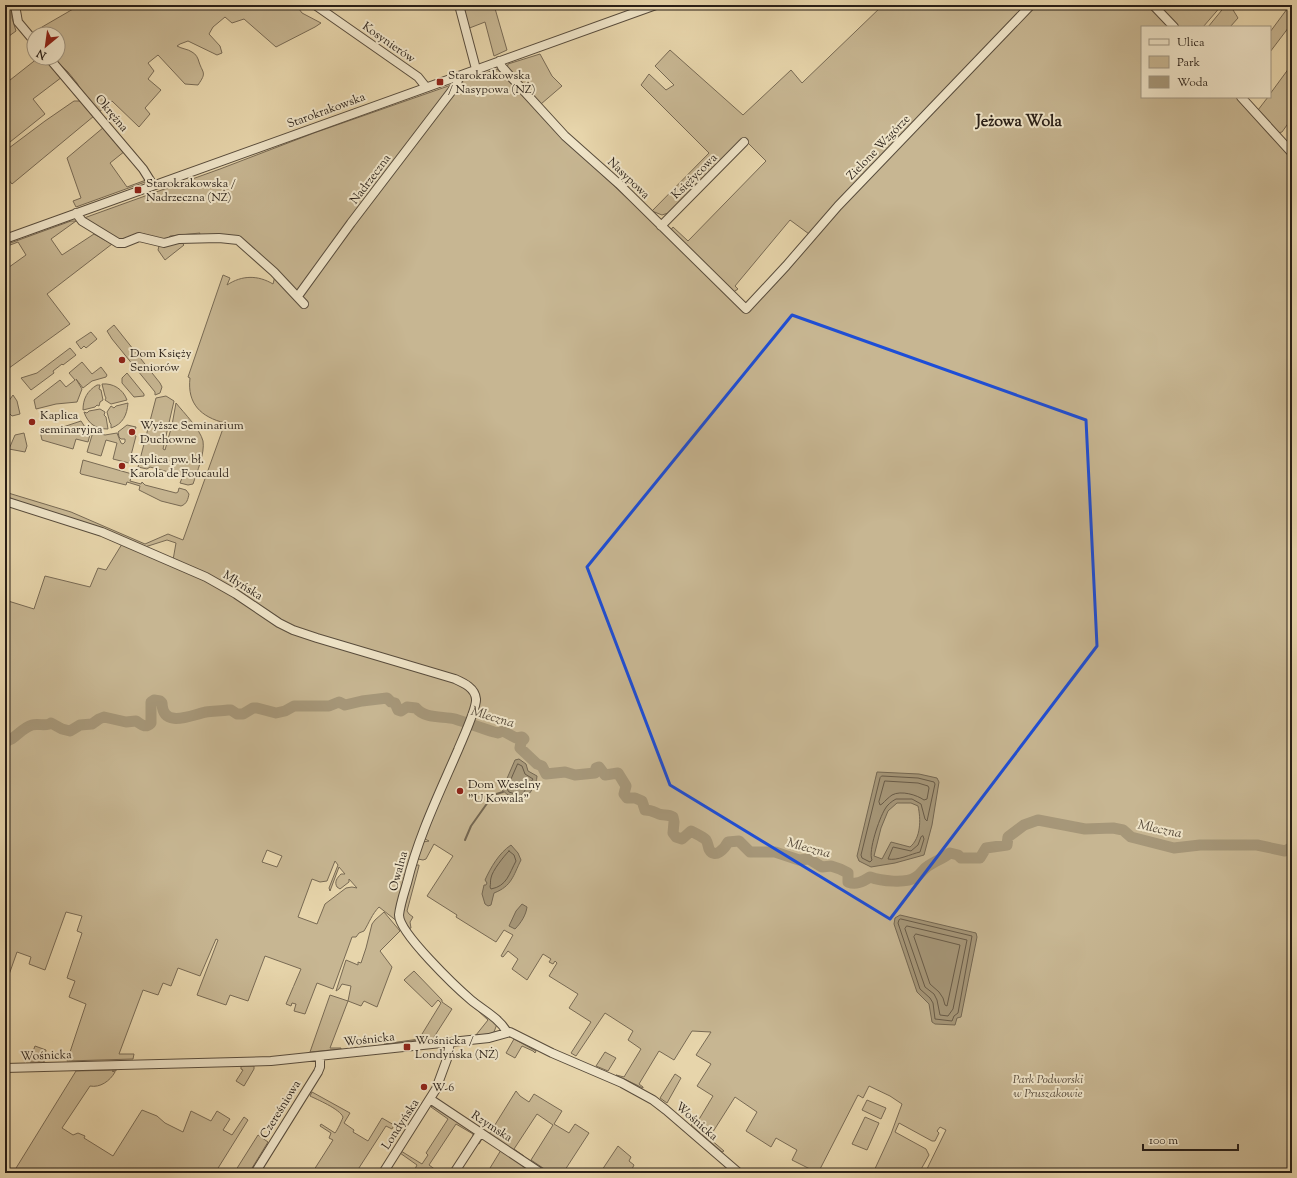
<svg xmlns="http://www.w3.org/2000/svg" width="1297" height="1178" font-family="'Sorts Mill Goudy',serif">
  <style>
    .green { fill: #c7b692; stroke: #786a54; fill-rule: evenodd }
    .water { fill: #a69779; stroke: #746752; fill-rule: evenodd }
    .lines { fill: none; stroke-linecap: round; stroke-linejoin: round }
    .shore { stroke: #685b48; stroke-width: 1 }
    .stream { stroke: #746752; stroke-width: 2 }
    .river { stroke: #a69779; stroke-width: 11 }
    .minor-casing { stroke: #584c3c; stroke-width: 10 }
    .minor { stroke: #efe4c8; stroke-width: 8 }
    .marked { fill: none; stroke: #1d4ed8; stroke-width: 3; stroke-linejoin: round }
    .poi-dot { fill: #8f2418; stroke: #efe4c8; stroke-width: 1.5 }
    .labels { text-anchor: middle; stroke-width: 4; stroke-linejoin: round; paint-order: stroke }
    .street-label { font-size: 12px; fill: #291f17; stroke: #efe4c8 }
    .poi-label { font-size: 12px; fill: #291f17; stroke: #efe4c8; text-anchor: start }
    .park-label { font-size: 12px; font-style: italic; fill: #584c3c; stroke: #efe4c8 }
    .water-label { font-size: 13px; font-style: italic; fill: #554939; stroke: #efe4c8 }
    .district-label { font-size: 16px; font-weight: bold; fill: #291f17; stroke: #efe4c8 }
  </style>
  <rect width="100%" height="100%" fill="#e7d5ab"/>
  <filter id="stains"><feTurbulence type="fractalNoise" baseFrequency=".005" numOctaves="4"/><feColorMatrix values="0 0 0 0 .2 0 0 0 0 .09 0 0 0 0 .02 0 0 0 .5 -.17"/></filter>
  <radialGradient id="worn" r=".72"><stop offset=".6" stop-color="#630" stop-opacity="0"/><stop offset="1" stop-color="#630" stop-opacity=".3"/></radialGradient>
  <path class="green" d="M5,5h6l1,13 4,13 -11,8z
    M80,5h216l6,8 19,10 -6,4 -39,20 -32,-28 -12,4 -7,-6 -12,10 -4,7 11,12 2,7 -5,2 -29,-14 -8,3 -3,2c5,3 11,3 15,6 4,2 6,6 7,10 4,12 8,10 -1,23l-13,-1 -27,-29 -10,8 6,8 -6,8 13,11 -16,18 5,6 -11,13 -27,-26 -13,11 -14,-15 -8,-14 -9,-11 -15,-14h5v-24h-24v4l-4,-4z
    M461,5h33l13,45 -13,6 -9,-34 -18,7z
    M883,5h111l3,3 3,-3h149l20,22h-27v70h95l55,60v1016h-367l21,-43 -6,-3 -3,4 2,2 -4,8h-3l-33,-18 -4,9 31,17 3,6 -10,18h-46l18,-39 11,-30 -12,-8 -21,-10 -6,12 -5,-3 -40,78 -26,-13 5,-10 -21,-12 -5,9 -25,-16 11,-19 -22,-15 -26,41 15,13 -2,1 -31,-27 1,-1 3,2 18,-30 -16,-10 14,-22 -15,-9 15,-23 -19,-1 -18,29 -15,-9 -20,33 4,3v1l-27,-13 8,2 17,-28 -13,-9 5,-9 -28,-18 -29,43 -5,-3 20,-31 -22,-14 9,-14 -29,-18 8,-13 -2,-2 -2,3 -4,-2 2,-3 -8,-5 -16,26 -15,-11 6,-10 -10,-8 -5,6 -2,-1 12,-21 -9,-5 -8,12 -40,-25 1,-2 -30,-19 26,-40 -19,-12 -8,15 -3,1 -5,-1 5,-17 6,-1 -6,-3 -25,84 -19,-15c-7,7 -10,16 -15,24l-5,2 -3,4h-4l-19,52 -16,-6 -12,31 -11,-3 2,-7 -4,-1 -1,3 -5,-2c5,-12 10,-23 15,-35l-36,-13 -17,45 -18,-6 -4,10 -29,-10 21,-55 -2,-1 -16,37 -22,-8 -7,18 -8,-3 -5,12 -15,-5 -24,64h15l-1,5 -66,2 19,-57 -17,-7 6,-16 -8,-3 15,-45 -5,-2 5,-15 -16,-4 -21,58 -16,-6 2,-7 -14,-5 -12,34v-386l29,9 11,-33 45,11 8,-19 8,2 16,-26 51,16 3,-17 -9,-3 -22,7 -140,-50v-5l66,20 74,32 23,-10 15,6 42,-117c-24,-6 -38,-19 -35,-45l-2,-1 35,-102 7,3 -3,7c15,-10 31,-10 46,-1l2,-8 -37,-33 -40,-6 2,-4 -30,3 -4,4 -26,-7 -19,8 -37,-23 136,-49 94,-36 183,-64 67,70 81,76 99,96 65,-77 -19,-14 -55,66 3,3 -6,4 -62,-62 3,-4 15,14 78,-80 -22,-22 -76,74 -6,2 -10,-4 57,-58 -68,-68 8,-11 17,16 8,-5 -19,-19 15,-16 73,65 48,-45 11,13zM267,850l15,6 -5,11 -15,-5zM335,861l3,4 -9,23 1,3 9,-24 6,7h-4c-4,4 -7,8 -4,13l3,2 9,-7v-3l8,9 -5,-1 -6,1 -21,16 -8,20 -19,-7 14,-38 8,3 7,-1z
    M1158,5h64l-19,22h-26z
    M1226,5h4l8,13 -8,9h-22z
    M1290,5h2v18l-22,29v-20z
    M540,54l12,22 10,10 -21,18 -34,-35 1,-5z
    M38,58h8l16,19 -29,22 12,15 -40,32v-62z
    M1292,64v54l-10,14 -4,1 -20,-23 10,-13h2v-3z
    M74,101h6l14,15 -82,68 -5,-6 -2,2v-29l40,-30z
    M104,127l21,24 -15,12 17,24 19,-7 2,1 -72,26 -3,-6 8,-3 -14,-40z
    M71,221h5l-25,18 11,16 32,-21 18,10 -65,50 23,30 -65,47v-101l21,-15 -8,-13 -13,5v-2z
    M181,242l3,3 -19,15 -7,-10 1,-4z
    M114,325l46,58 2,4 -2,6 -5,2v-3l-43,-53 -5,-8z
    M91,332l6,7 -11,9 -2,-2 -3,3 -5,-7z
    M70,348l6,7 -13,10 -1,-1 -9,7 1,2 -23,17 -10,-12 16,-5z
    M82,362l10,12 9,-7 6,8 -1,2 -14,4 -9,7 -7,-9 6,10 -5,13 -21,2 -20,5 -2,-9 26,-20 6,7 9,-7 -6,-7z
    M127,373l17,21v2l-10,1 -12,-14v-5z
    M102,384c11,-1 21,5 25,16l-16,4 -6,-4 1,-2 -1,-2z
    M97,385h3l-1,4 2,1 2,10 -3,2 -1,4 -2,-1 -2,2 -12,3c0,-11 4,-19 14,-25z
    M13,395l4,6 3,13 -8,2 -3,-3 -3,-8z
    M166,396l8,5 -11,48 2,1 7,-25 4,-22c8,10 24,26 27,38 2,12 -6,31 -10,43l-5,1 -8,-2 2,-5 -2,-3 -30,-8 -3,2 -9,-2 18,-69z
    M128,403c-1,12 -5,21 -17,25v-4l-1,-1 -3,-11 4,-6 3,2 2,-2z
    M100,409l5,3 -1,3 2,2 2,12c-12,0 -20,-5 -24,-17l3,1 2,-2z
    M81,421l4,6 6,4 -3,11 -12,-3 -3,10 -31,-9 -2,-9 17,-2z
    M127,425l9,2 -2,8 2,1 -7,27 -16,-4 4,-16 -11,-3 -5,16 -14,-4 6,-20 12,3 12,-2 4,10 2,1 2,-2v-3h-4l-2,-2 -1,-5z
    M24,433l3,13 -2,6 -16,-3 6,-14z
    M83,460l49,14 -2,7 11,3 1,-2 3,3 31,8 2,-1 1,-4 7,2 3,4c-1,5 -2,10 -8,12l-20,-5 -22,-11 1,-4 -13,-4 -1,3 -45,-11 -1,-1z
    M415,865h4v1l-12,45 2,3 4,3 -3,5 1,6 -3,1 -5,-9v-6z
    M384,912l16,19 -20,20 12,16 -15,40 -13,-6 -3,5 -13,-5 -18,47h11v1l-31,3 20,-57 18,6 3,-15 -9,-2 -3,5 -3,2 10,-31 12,5v-3l3,1 5,-15 6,-24 3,-4z
    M414,971l28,29v2l10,7 -18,28 5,1 -55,6 35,-5 22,-36 -3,-3 -6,7 -28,-27z
    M466,1000l31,24 -3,8 -4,2 -14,1 12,-15z
    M514,1039l22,12 -1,2 -2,-2 -11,-5 -7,12 -9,-5z
    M35,1046l11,4 -2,12h-14v-3z
    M605,1052l11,6 -8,13 -12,-5z
    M241,1066h13v3l-10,17 -8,-5 7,-11 -2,-1z
    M116,1070v1h-4l3,1c-5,9 -15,16 -25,14l-28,42 11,7 5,-2 7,3 -1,2 29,18 29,-46 15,6 8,7 18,9 8,-21 20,10 6,-10 13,8 -7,11 9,5 12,-18 4,3 -33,53h-202l63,-102z
    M675,1074l6,4 -14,25 -7,-5z
    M516,1091l4,5 9,6 5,-8 28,17 -8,13 15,9 6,-9 14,9 -26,40h-15l-3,-2 1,-1 -15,-10 22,-35 -16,-11 -23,35 10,7 -1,1 -35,-21z
    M312,1092l38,21 -6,10 10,7 -1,2 15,9 14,-23 12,7 -2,4 -6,-3 -29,45 2,1 -1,1h-46l21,-33 -4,-2 2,-5 -11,-7 1,-2 14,9c2,-2 8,-15 8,-16 -3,-8 -27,-18 -33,-21z
    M867,1100l19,8 -5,11 -19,-9z
    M433,1105l42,29 -2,3v-3l-17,-10 -27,41 11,8h-9l-5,-3 -2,3h-11l4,-8 -17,-12 1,-2 21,13 6,-9 -2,-2 22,-34 -17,-12z
    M865,1117l14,6 -12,27 -15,-6z
    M258,1135l10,7 -19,31h-15z
    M481,1137l57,36h-51l14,-23 -17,-11h-2l-3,5 -2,-1z
    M618,1146l13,11 -2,4 5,4 -4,8h-30z"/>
  <path class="water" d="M519,759l7,5 2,7 9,5c0,9 -9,20 -15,26l-14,-7 -6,-5 13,-30z
    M877,772l42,2 18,4 2,4 -7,43 -8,30 -29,8 -24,4 -12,-6 -2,-5zM897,803h14l7,3c3,13 3,32 -8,41l-19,-5 -9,17 -8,-3 7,-28 7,-17z
    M511,845l7,8 3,7c-8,16 -9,26 -27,33l-3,12 -3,1 -3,-2 -3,-10 2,-9h2l1,-2 -2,-3c6,-13 14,-27 26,-35z
    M522,904l5,3c-1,8 -6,16 -12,22l-6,-3 7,-15z
    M900,915l76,18 1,4 -16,80 -4,1 -2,7 -20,-1 -3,-2 -3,-18 -12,-12 -23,-68 1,-6z"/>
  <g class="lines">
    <path class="shore" d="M518,764l4,2 3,8 8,5 -12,17 -12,-4 -2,-3z
      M882,776l36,2 16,4 1,2 -8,37 -2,-2 -4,-15 -9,-5h-16c-4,2 -9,6 -11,10 -6,10 -17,42 -13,51l-2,2 -8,-4 -1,-3 19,-77z
      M885,781l33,2 10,3 1,2 -2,11 -3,1c-7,-5 -23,-10 -32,-5 -3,2 -7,6 -10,9l-2,1 -1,-3z
      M923,836l1,3 -4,13c-9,2 -23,9 -32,7l5,-12 18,4 7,-6 3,-8z
      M509,851l5,4 2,6c-7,13 -9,25 -25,28l-1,-2c1,-4 0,-6 1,-9 1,-7 13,-22 18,-27z
      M901,919l71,17 -14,77 -4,3 -2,5 -17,-2 -2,-16 -3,-5 -10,-9 -22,-66 1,-3z
      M907,926l60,14 -14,69 -5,7 -8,-1 -3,-15 -3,-6 -9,-7 -20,-58z
      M916,934l44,11 -13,61 -2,-1 -2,-7 -4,-6 -9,-8 -16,-47z"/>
    <path class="stream" d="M465,840l6,-14 22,-31 10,-3"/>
    <path class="river" d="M5,741c9,0 16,-13 27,-16 7,-2 14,2 19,-2l11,6 8,2 10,-6 12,-1 7,-5 5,-2 22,5 10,-1c5,3 9,8 15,2v-21l3,-2 6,1 2,2c1,26 29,12 44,9 7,-1 15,-1 22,-2h3l6,4h6l10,-6h4l19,5 9,-2 9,-5h35l10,-4 6,3 17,-4 25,-3 4,4 4,1 3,7 3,1 6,-4 9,1c9,11 27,8 39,11 13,4 26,9 39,13l4,1 5,-2 13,7 6,-1 2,2 -3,3 -1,6 17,16 5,2 4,8 19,-2 10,3 20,-2 1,-5 3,-1 6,8 13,-2 8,13 -2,8 3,4h8l7,3 3,9c6,0 9,2 14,4 4,2 9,0 14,3l1,5 -1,11 3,4 6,2 9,-8c5,3 11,5 15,9 2,3 2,6 3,9 6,11 16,-1 19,-7l11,-1 11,11h25l24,8 10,-1 13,8 9,-1 9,3 8,4v9c8,3 14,0 22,-5 11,4 36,7 46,0 5,-3 7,-8 12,-11 7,-5 14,-7 22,-13l8,2 3,3h19l6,-10 21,-3 1,-8 16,-12 14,-5 47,9 28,-1 10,2 8,7 43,11 26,-3h57l28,6 7,-4"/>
    <defs>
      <path id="minor" d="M15,5l3,17 16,19
        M315,5l103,72 8,10
        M459,5l17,64
        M1153,5l21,22
        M49,58l94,111 10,16
        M499,61l3,6 63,69 54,48 127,125 40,-43 52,-60 193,-201
        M1241,97l51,56
        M76,213l6,8 36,22h6l15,-6 25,6 15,-4 40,-1 19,2 36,32 30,32
        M661,226l83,-84
        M5,239l651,-234
        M298,296l53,-73 106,-139 1,-4 -1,-4
        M5,501l97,31 104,45 30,17 43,29 14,7 24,8 138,41c9,4 20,9 21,20 1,9 -14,41 -18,51 -19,44 -40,87 -51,133 -3,10 -7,22 -8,32 0,18 58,73 72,85 12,10 28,18 36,32
        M5,1068l266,-7 218,-23 21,-6 42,21 70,30 31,17 13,10 73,63
        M430,1099l111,74
        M255,1173l63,-101 2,-5v-11
        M383,1173l53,-84 11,-30 3,-17
        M454,1173l26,-40"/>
    </defs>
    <use href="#minor" class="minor-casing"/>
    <use href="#minor" class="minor"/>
  </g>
  <path class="marked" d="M792,315l294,105 11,226 -207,273 -220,-134 -83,-218z"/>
  <g class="poi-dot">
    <rect x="436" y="78" width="8" height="8" rx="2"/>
    <rect x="134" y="186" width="8" height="8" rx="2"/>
    <circle cx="122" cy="360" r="4"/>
    <circle cx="32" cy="422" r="4"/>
    <circle cx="132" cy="432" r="4"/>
    <circle cx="122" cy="466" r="4"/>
    <circle cx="460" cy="791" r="4"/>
    <rect x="403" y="1043" width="8" height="8" rx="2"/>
    <circle cx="424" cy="1087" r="4"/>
  </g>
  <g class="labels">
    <g class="street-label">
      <text transform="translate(389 42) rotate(35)" y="4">Kosynierów</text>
      <text transform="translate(326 110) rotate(-20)" y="4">Starokrakowska</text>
      <text transform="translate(112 113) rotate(50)" y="4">Okrężna</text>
      <text transform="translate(878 147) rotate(-46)" y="4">Zielone Wzgórze</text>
      <text transform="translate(694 176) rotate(-45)" y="4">Księżycowa</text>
      <text transform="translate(629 178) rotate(44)" y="4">Nasypowa</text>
      <text transform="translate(370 179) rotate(-53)" y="4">Nadrzeczna</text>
      <text transform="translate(243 585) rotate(32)" y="4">Młyńska</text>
      <text transform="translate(398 871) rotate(-75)" y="4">Owalna</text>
      <text transform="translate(369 1039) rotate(-6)" y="4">Wośnicka</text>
      <text transform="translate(46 1055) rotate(-2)" y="4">Wośnicka</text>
      <text transform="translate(280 1109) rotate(-58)" y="4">Czereśniowa</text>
      <text transform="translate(697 1121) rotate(41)" y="4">Wośnicka</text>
      <text transform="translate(400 1124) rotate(-57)" y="4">Londyńska</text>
      <text transform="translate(492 1126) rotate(33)" y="4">Rzymska</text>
    </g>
    <g class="poi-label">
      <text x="448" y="79">Starokrakowska<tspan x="448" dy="14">/ Nasypowa (NŻ)</tspan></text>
      <text x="146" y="187">Starokrakowska /<tspan x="146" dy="14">Nadrzeczna (NŻ)</tspan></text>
      <text x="130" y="357">Dom Księży<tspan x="130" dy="14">Seniorów</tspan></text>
      <text x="40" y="419">Kaplica<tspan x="40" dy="14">seminaryjna</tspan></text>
      <text x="140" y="429">Wyższe Seminarium<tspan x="140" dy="14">Duchowne</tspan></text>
      <text x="130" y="463">Kaplica pw. bł.<tspan x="130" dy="14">Karola de Foucauld</tspan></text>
      <text x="468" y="788">Dom Weselny<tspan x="468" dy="14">"U Kowala"</tspan></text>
      <text x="415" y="1044">Wośnicka /<tspan x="415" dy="14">Londyńska (NŻ)</tspan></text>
      <text x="432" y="1091">W-6</text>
    </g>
    <g class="park-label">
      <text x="1048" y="1083">Park Podworski<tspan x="1048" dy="14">w Pruszakowie</tspan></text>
    </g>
    <g class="water-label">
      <text transform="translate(493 716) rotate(17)" y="5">Mleczna</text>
      <text transform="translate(1160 828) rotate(12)" y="5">Mleczna</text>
      <text transform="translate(809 847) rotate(15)" y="5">Mleczna</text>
    </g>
    <g class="district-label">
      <text x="1019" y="126">Jeżowa Wola</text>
    </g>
  </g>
  <rect width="1297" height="1178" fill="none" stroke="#e7d5ab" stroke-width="20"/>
  <rect x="6" y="6" width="1285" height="1166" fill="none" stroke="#291f17" stroke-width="2"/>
  <rect x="10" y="10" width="1277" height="1158" fill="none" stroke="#291f17"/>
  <rect x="1141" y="26" width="130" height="72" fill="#efe4c8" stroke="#a09581"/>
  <rect x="1149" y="39" width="20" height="6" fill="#efe4c8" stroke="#a09581"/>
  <text x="1177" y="46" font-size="12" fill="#291f17">Ulica</text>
  <rect x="1149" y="56" width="20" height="12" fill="#c7b692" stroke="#a09581"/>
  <text x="1177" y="66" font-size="12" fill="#291f17">Park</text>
  <rect x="1149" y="76" width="20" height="12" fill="#a69779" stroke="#a09581"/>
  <text x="1177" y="86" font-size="12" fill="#291f17">Woda</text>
  <g transform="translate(46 46) rotate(209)"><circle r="19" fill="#efe4c8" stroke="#a09581"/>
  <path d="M0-3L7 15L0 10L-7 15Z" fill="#8f2418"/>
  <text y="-6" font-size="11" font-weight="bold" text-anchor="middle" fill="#291f17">N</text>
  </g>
  <path d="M1143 1144v6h95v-6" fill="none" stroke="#291f17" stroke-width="2"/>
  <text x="1149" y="1144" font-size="12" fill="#291f17" stroke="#efe4c8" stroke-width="3" paint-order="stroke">100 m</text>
  <rect width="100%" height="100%" filter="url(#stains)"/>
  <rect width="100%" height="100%" fill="url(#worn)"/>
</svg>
